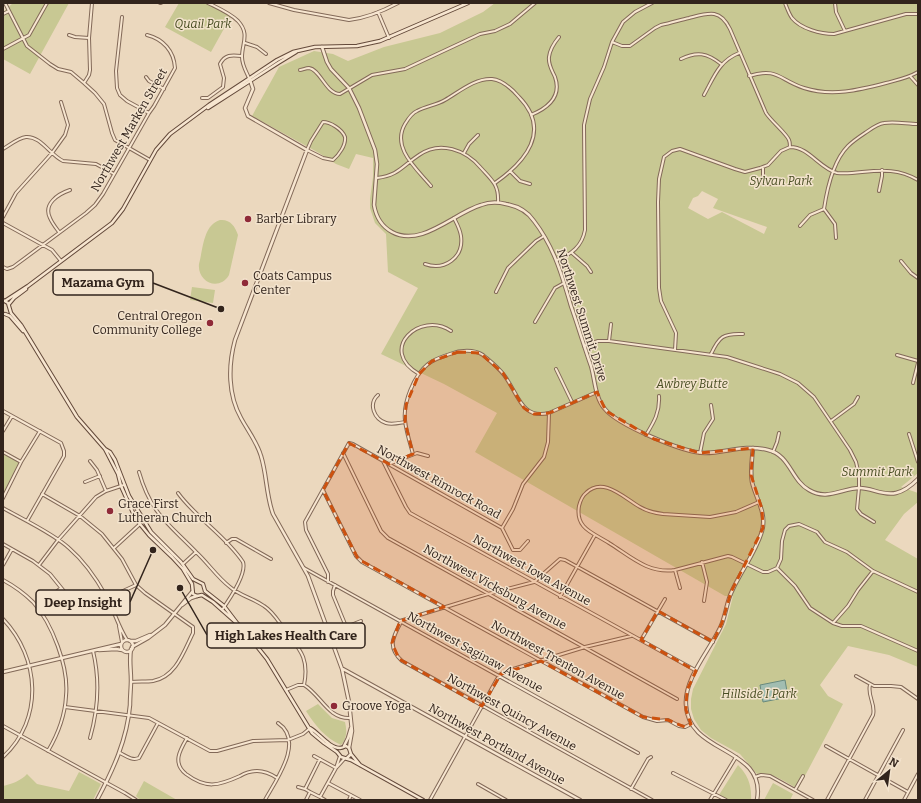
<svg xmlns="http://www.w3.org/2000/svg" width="921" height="803" font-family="Bitter,serif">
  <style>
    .green { fill: #c8c893; fill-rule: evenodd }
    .water { fill: #a1bdb1; stroke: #698a7e }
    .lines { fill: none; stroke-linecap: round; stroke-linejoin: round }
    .minor-casing { stroke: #826958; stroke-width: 4 }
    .tertiary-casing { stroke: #826958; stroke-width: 4.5 }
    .secondary-casing { stroke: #644a3b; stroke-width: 4.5 }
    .minor { stroke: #f7e6d0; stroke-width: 2 }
    .tertiary { stroke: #f7e6d0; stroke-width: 2.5 }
    .secondary { stroke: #f7e6d0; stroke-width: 2.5 }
    .marked { fill: #cd510e; fill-opacity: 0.2; stroke: #cd510e; stroke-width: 3; stroke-dasharray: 8 5; stroke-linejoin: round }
    .poi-dot { fill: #8f2a38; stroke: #f3e3cd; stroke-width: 1.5 }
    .labels { text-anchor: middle; stroke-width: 3; stroke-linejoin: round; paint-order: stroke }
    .park-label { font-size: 12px; font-style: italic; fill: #494e23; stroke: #f3e3cd }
    .street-label { font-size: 12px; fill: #32241c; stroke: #f3e3cd }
    .poi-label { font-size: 12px; fill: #32241c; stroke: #f3e3cd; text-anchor: start }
    .leader { fill: none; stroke: #32241c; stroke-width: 1.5 }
    .callout-dot { fill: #32241c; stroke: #f3e3cd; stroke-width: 1.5 }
    .callout { fill: #f3e3cd; stroke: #32241c; stroke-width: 1.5 }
    .callout-label { font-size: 13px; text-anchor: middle; font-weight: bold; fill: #32241c }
  </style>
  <rect width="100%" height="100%" fill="#ebd8be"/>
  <path class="green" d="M13,3h56l-39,71 -27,-15v-47z
    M179,3h28l24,13 -20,36 -46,-25z
    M495,3h423v470l-17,14 17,6v9l-14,12 -19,26 33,19v108l-29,-12 -41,-9 -28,39 8,11 15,8 -45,85c-13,-7 -25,-17 -41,-15l-17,-20 -29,-16 -10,-8 -7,-11 -3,-10v-10l2,-10 33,-65 7,-28h-8l-250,-144 22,-39 -53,-29 -63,-30 37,-66 -30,-16 -2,-38 -11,-11 -5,-15v-9l3,-22v-19l-17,-4 -7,15 -13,-5 -17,-11 -67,-37 27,-49 35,-16 19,3 15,7 36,-14 56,-14 43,-21zM702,191l16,8 -5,9 54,19 -3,7 -42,-22 -14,7 -20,-11 5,-10 5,-2z
    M220,220c10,-1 15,6 18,15l-9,40c-10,17 -32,7 -30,-11 4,-14 4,-39 21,-44z
    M192,287l23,3 -2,13 -23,-3z
    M3,452l18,10 -18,37z
    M318,704l14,14 13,4c2,8 2,17 -4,23 -16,-7 -26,-20 -35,-34z
    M738,765c10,10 14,21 13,35h-24l-8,-5z
    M79,772l22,12 -8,16 -90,-1v-13c8,-2 18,-5 24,-12l10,10 32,7z
    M144,781l33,19h-37l-4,-4z
    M773,783l20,11 -3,6h-26z"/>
  <path class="water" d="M785,680l3,17 -25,5 -3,-17z"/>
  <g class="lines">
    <defs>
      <path id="minor" d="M5,3l22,43 23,18 8,5 13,3 13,11 11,10 9,11 8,29 3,7 35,20
        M160,3h1
        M208,3c10,5 22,10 30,18 12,13 4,22 4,36 0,8 4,14 7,21
        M269,3l25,7 55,10c17,-2 34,-9 49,-17
        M785,3c2,5 4,11 7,15 9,11 29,16 42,16l72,-20h12
        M835,3l1,9 9,19
        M378,12l11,26
        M3,14l6,-3
        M122,17l-6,54 1,17 3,7 7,6 22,12
        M69,35l6,2 14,1
        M612,42l10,4h8l25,-18 6,-3c10,-2 19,-5 28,-7 19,-5 31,-10 41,11l36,84c5,8 21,21 23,27 1,2 1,5 1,7 19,0 29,21 47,26 8,1 17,0 25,-1 21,-2 37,-3 56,8
        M245,43l12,4 9,7
        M3,49l26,-14 18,-32
        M681,59c16,-8 26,-6 40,5
        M300,70c2,0 6,-2 9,-2 11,1 17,26 31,26l32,-19 33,-6 75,-35 15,-3 15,-7 25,-21
        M749,76c29,-9 30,4 55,12 28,9 55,2 82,-5 11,-3 22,-5 32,-11
        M910,76l8,9
        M146,77l3,4 15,8
        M84,83l5,-8 1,-5 -1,-32 3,-35
        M704,95c10,-18 15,-34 35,-42
        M202,98h6l15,-11 1,-9 -4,-14c5,-10 12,-9 22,-8
        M531,115c17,-7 31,-18 24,-38 -3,-7 -7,-12 -6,-20 1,-8 5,-14 10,-20
        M323,122c7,0 19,7 22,15 1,8 -6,18 -12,23l-10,-2 -16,-8 4,-9z
        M3,149c7,-4 15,-11 23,-12 15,-1 24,18 37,24l33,3 18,10
        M464,153l5,-9 9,-9
        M763,167v17h7
        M510,171l10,10 10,3
        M377,178c22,-3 24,-11 42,-23 21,-15 47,-5 62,13 11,12 18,17 17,34
        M431,186c-14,-17 -40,-38 -26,-62 3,-5 7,-11 12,-13 9,-5 20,-6 28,-11 14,-8 30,-22 47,-21 10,1 20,10 27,18 33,34 6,65 -24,86
        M879,191l3,-15v-6
        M3,217l13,-24 36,-40 13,-18 3,-10 -7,-23
        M3,223l49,27 9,11
        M800,226l10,-11 14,-6
        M59,232c-3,-4 -7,-9 -9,-14 -7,-14 8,-24 20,-28
        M836,238l-1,-14 -11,-15c3,-20 10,-49 24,-63 5,-5 11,-9 17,-13 6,-4 12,-9 19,-10 11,-2 23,1 34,1
        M572,253l15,13 4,6
        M557,260c15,-6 25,-14 28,-30l-1,-105 6,-26 14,-32 8,-25 11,-20 12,-10 17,-9
        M901,261l10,12 7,5
        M425,264c19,7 39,-6 36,-28 -1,-7 -4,-12 -7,-18
        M3,267l4,2 6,-2 73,-54 9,-8 8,-11 46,-81 5,-7 21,-38c-1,-17 -12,-29 -28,-33
        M496,292l12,-24 28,-27 8,-5
        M535,322l20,-34 9,-5
        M609,341l2,-17
        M584,346l14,-5h11l118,16 53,17 18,9 16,14 36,53 6,12 3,13v13l-2,21 4,5 13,8
        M675,350l1,-17 -15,-32 -2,-13 -1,-86 1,-23 5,-22 8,-6 8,-2 55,20 10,3 15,-4 8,-3 13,-14 9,-4
        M711,354c8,-17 12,-21 32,-20
        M897,355l21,6
        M556,369l16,33
        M419,374c-42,-24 1,-64 32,-43
        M913,383l5,-20
        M378,395c-10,9 -4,24 8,28 6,2 13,0 19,-1
        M3,411l58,32 3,8v5l-37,65
        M831,421l23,-17 4,-7
        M3,431l9,-15
        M909,434l9,28
        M646,435c8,-13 14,-23 13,-39
        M3,452l18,10
        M773,452l4,-10 2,-9
        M343,453l38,78 7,7 289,161
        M700,453l4,-20 9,-14 -2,-14
        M413,454c-3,-11 -7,-23 -8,-34 -2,-17 9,-45 23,-56 6,-5 14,-7 22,-10 10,-4 24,-5 33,1 7,6 15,12 21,20 14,18 17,45 45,38l48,-21
        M90,461l7,9 9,21
        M383,461l23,46 4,6 285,157
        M389,464l28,-11 11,3
        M139,472c12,42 29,51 57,80 12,11 21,25 34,35 10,9 23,11 34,19 8,5 13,13 18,20 16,22 28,30 22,59
        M85,482l15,-6
        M323,490l33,66 6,6 281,155 14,4 11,-1 11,6 6,1 6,-3
        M178,493c18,25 48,43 65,69 4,12 -14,38 -21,48
        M42,494l38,22 22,18 20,25 14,26 9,8 48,34v6c-9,18 -17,44 -40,48 -7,1 -15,0 -22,1
        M3,498l18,-36 19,-31
        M759,502l-23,10 -26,5 -47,-3c-9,-1 -16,-3 -23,-7 -16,-9 -37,-31 -54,-14 -4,3 -6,9 -7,13 -4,23 15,27 30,37 21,13 39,31 66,27l53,-14 4,1 31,15h5l9,-4 4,-9 1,-18 3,-11 4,-4 10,-2 18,8 8,10 22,10 26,19 45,21
        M3,508c19,11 50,25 66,40 15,13 27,30 37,48 8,14 12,30 21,44
        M502,528l11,-19 10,-25 21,-27 4,-15 1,-29
        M226,543l6,-4h4l35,20
        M3,544l30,17 17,13 30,37
        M114,548l26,-24
        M702,562l5,20 -3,19
        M183,564l13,-12
        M3,565l9,-16
        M39,565l19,-25 38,-43 10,-6 18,-6
        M304,568l334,185
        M777,568l18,18 15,22 23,15 9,3h19l57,25
        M675,570l5,18
        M3,580c11,6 21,13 30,22 19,21 36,65 33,94 -1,20 -8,38 -18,55
        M328,582v-8l-22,-44 -1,-8 44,-79 4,1 149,84 11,22h7l8,-9
        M335,585l-2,6v4l19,46
        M560,597l35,-62
        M108,598l28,-13
        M37,607l24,-19
        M3,619c37,39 41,100 0,138
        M400,621l88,-27 46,-12 26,-23 5,1 148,82
        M401,622c-8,15 -14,25 1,39l250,139
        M833,623l15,-17 10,-16 15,-19
        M119,626l3,16
        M346,627l15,-6
        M641,640l24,-41
        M856,676l18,10h17l10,1 17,12
        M286,690l12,-5h6c17,10 24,34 46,33
        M65,707l84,11 61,33h7l36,-10 35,-1 15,-6 6,-5
        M3,726l122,67 11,7
        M90,738c8,-28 10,-58 3,-87
        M187,738c-7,12 -15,25 -1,36 20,15 32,12 54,2 5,-3 11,-5 17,-5 8,0 14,3 20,7
        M826,746l82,46
        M120,753c6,3 12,8 19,5l19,-35
        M314,756l22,12
        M337,767l8,-9
        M673,773l53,27
        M755,777l6,-2 9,1 43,24
        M328,783l32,17
        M478,784l28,16
        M298,787l7,2
        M631,789l17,-30 3,-2
        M795,790l8,-14
        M310,792l-5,-3 15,-30
        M320,797l5,3
        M265,800c11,-20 40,-59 13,-77
        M306,800l4,-8 10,5 16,-29 4,-12
        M349,800l2,-5
        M430,800l67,-121 4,-5 9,-4 75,-23 46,-11
        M710,800l26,-43
        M827,800l46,-85c3,-11 -6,-19 -3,-30
        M865,800l38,-70
        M904,800l14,-26"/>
      <path id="tertiary" d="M322,47l5,15 4,7 18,19 10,20 16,42 2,14 -3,41c2,12 7,21 18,27 29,16 62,-19 89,-27 8,-3 17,-3 25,-1 11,2 22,8 28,17 20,26 28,54 37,85 7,20 13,40 20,60 4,14 4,31 13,42 13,17 80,45 101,45 21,0 39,-9 63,-3 22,5 23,30 41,40 18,11 33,-2 51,-2 12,0 23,8 36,5 9,-2 16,-8 22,-14
        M250,80l3,9 -8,19 3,8 59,34 -72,190c-7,26 -7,55 6,78 7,13 16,24 20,38 6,19 5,39 12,58l35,62 34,93 7,33 3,29 -3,17
        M753,448c-1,11 -3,23 -1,34 4,17 15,31 10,49 -6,21 -21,40 -30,60 -6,12 -6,25 -12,37 -11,23 -36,51 -34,77 2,50 81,41 71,95
        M182,605l9,-7 6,-2
        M121 646a6 6 0 1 1 12 0a6 6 0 1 1-12 0Z
        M130,641h6l14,-6
        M132,647l16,-9 17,-13 27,-33
        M99,650l17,-1 6,1
        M343,669l237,131
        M3,672l118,-28
        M344,746l4,-8 3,-10
        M97,800c16,-30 30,-60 33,-95 0,-9 1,-17 1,-25 0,-11 -2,-20 0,-31"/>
      <path id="secondary" d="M208,108l70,-45 18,-11
        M3,300l5,3 3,10 10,12 56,92 28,32 5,3 5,8 14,36 22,36 30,30 12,17 10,5 2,7
        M5,301l23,-15 84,-63 11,-14 33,-59 14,-16 39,-29 68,-45 16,-8 22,-5 42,-1 23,-5 88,-38
        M9,304l5,-6 12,-9
        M5,314l5,2 13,15
        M105,449l13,25 3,12 13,29 6,9 9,11 23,22 11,12 9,15 1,10 4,2 5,-1 11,7 26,23 12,14 16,20 45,74 12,10 13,9 4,5 10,3 72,40
        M205,591l19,15 13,17
        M310,728c9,5 19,20 30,20 2,0 4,-1 6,-2l3,2 2,6 -4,4
        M351,754l9,11"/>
    </defs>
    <use href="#minor" class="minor-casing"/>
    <use href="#tertiary" class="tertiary-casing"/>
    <use href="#secondary" class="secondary-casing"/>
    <use href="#minor" class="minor"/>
    <use href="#tertiary" class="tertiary"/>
    <use href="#secondary" class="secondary"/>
  </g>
  <path class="marked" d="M458,352l22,1 23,20 21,35 10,6 15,-1 48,-21 9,19 48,28 46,14 53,-5 -2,27 11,34 1,19 -32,64 -9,31 -9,19 -55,-31 -17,29 55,31 -9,19 -1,20 5,14 -6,3 -17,-7 -25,-3 -102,-56 -40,13 -19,32 -83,-47 -7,-16 8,-22 44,-14 -86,-48 -35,-69 26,-47 40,21 24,-10 -8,-32 1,-17 13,-31 13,-13z"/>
  <g class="poi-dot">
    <circle cx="248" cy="219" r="4"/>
    <circle cx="245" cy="283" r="4"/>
    <circle cx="210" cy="323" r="4"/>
    <circle cx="110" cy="511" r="4"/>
    <circle cx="334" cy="706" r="4"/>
  </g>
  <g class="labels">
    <g class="park-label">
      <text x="203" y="28">Quail Park</text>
      <text x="781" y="185">Sylvan Park</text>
      <text x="692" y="388">Awbrey Butte</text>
      <text x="877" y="476">Summit Park</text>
      <text x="759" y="698">Hillside I Park</text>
    </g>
    <g class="street-label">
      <text transform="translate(129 130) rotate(-60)" y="4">Northwest Marken Street</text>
      <text transform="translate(582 315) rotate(72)" y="4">Northwest Summit Drive</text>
      <text transform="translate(439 482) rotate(29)" y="4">Northwest Rimrock Road</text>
      <text transform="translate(532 570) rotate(29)" y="4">Northwest Iowa Avenue</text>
      <text transform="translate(495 587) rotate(29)" y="4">Northwest Vicksburg Avenue</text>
      <text transform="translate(475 652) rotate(29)" y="4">Northwest Saginaw Avenue</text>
      <text transform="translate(558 660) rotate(29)" y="4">Northwest Trenton Avenue</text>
      <text transform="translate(512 712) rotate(29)" y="4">Northwest Quincy Avenue</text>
      <text transform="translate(497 744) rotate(29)" y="4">Northwest Portland Avenue</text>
    </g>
    <g class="poi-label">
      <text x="256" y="223">Barber Library</text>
      <text x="253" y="280">Coats Campus<tspan x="253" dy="14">Center</tspan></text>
      <text x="202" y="320" text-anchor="end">Central Oregon<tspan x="202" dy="14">Community College</tspan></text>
      <text x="118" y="508">Grace First<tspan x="118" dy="14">Lutheran Church</tspan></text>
      <text x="342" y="710">Groove Yoga</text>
    </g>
  </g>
  <path class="leader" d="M221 309L153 283M153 550L130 602M180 588L207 635"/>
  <g class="callout-dot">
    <circle cx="221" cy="309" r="4"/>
    <circle cx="153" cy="550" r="4"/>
    <circle cx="180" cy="588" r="4"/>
  </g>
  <g class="callout">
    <rect x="53" y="270" width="100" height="25" rx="4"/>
    <rect x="36" y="590" width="94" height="25" rx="4"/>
    <rect x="207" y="623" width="158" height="25" rx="4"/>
  </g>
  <g class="callout-label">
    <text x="103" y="287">Mazama Gym</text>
    <text x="83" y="607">Deep Insight</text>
    <text x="286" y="640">High Lakes Health Care</text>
  </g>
  <rect width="921" height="803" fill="none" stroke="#32241c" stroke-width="8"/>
  <g transform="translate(889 771) rotate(29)" stroke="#f3e3cd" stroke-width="3" paint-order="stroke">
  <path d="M0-3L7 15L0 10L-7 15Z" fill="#32241c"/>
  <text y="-6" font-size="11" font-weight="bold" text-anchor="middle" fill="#32241c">N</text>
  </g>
</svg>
